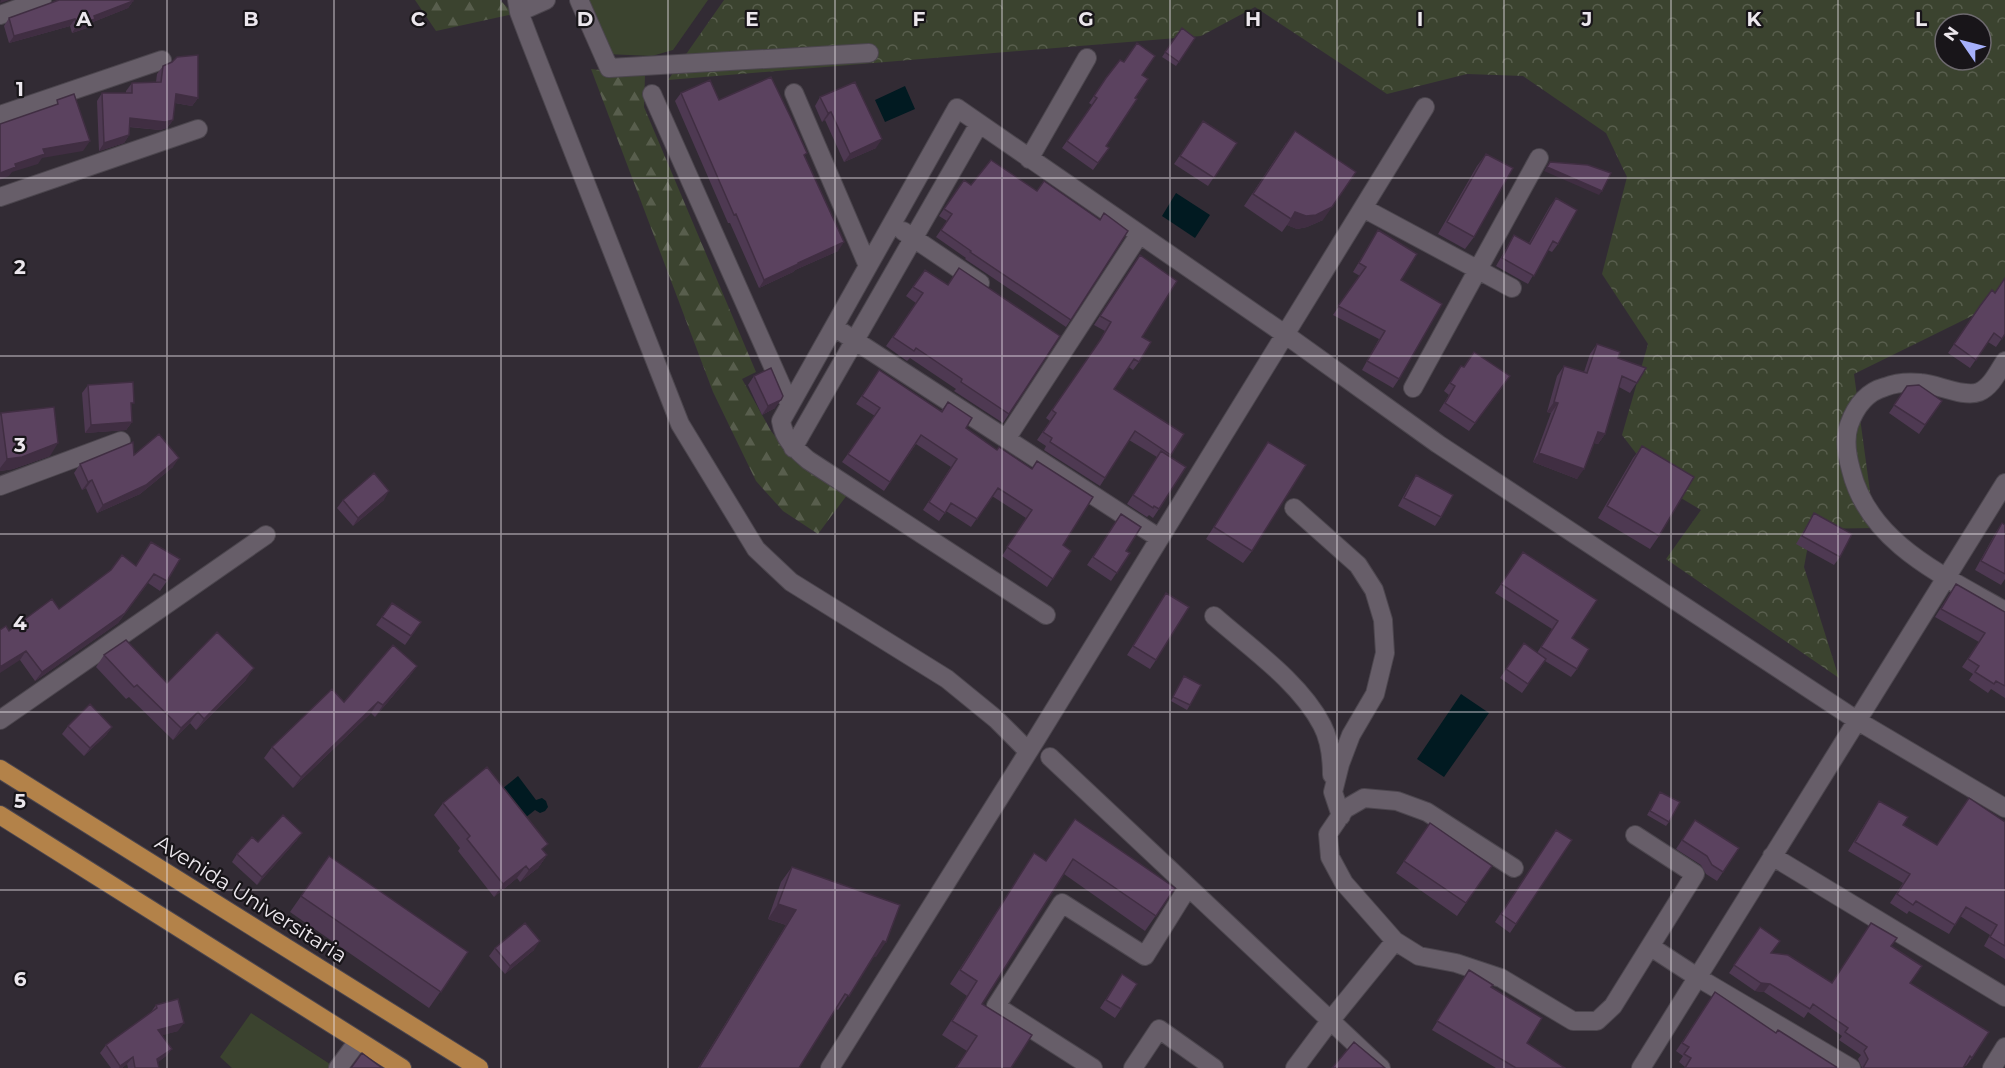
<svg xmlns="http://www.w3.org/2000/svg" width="2005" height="1068" font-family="Montserrat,sans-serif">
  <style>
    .grass { fill: #3b432f }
    .forest { fill: url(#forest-firs) }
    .park { fill: url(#park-crowns); fill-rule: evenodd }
    .water { fill: #011a21 }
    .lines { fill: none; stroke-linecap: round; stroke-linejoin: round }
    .minor-casing { stroke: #4c464e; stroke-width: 20 }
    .major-casing { stroke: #4c464e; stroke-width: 20 }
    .minor { stroke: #675e69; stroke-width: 18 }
    .major { stroke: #b38249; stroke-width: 18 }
    .wall { fill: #4e3952 }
    .shaded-wall { fill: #402e42 }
    .building { fill: #5b425f; stroke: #402e42; stroke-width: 1.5 }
    .grid { fill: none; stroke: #ece7ed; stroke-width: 1.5; stroke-opacity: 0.55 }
    .labels { text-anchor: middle; stroke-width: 4.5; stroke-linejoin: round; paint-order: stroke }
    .street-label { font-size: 21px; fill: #ece7ed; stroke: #181519 }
    .grid-label { font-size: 20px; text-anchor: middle; font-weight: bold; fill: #ece7ed; stroke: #181519; stroke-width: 4.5; stroke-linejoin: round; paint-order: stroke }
  </style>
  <defs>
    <pattern id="forest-firs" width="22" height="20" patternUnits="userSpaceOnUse" patternTransform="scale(1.5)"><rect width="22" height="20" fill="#3b432f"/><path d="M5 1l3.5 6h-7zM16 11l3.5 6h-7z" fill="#585e4d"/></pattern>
    <pattern id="park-crowns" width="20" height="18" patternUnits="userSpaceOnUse" patternTransform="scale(1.5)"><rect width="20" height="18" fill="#3b432f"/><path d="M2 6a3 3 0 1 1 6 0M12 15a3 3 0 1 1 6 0" fill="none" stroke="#585e4d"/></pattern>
  </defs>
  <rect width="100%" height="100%" fill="#322b34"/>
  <path class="grass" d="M585,0h123l-35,50 -21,6 -47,-2z
    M251,1013l82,53 -2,2h-99l-12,-11z"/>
  <path class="forest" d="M415,0h85l14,14 -78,17z
    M591,69l54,6 -1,32 112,265 -14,7 29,52 18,23 58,41 -29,39 -35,-23 -27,-30 -43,-89z"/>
  <path class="park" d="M724,0h1281v279l-23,32 -128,63 21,154 -64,1 -7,38 35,111 -173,-119 35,-49 -40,-24 -39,-51 26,-91 -46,-70 25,-97 -21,-44 -83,-57 -56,-2 -80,20 -132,-87 -54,29 -533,44zM1945,24h36v36h-36z"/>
  <path class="water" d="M905,86l10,23 -30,13 -10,-22z
    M1176,193l34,22 -15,23 -33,-22z
    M1461,694l28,19 -45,64 -27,-18z
    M518,776l18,24 6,-2 4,3 2,6 -3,4 -5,2 -5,-3 -10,8 -23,-29z"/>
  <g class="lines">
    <defs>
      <path id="minor" d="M517,0l2,12 11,29 150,383 76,125 35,33 156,97 49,40 32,32
        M579,0l30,68 260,-15
        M519,12l27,-12
        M0,15l42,-15
        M794,93l74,173
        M652,94l138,311
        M0,115l162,-55
        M1029,159l58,-101
        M0,197l198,-68
        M1363,208l149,80
        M903,231l77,52
        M834,327l325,211
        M2005,361c-7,11 -14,26 -26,31 -15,6 -42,-8 -58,-9 -11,-1 -26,0 -36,4 -19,5 -30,21 -36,38 -5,15 -2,31 2,45 18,74 94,106 154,141
        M1413,388l126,-230
        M1006,439l133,-204
        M793,448l186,-324
        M0,486l121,-45
        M1294,508l64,57 16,25 9,30 2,33 -10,41 -24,41 -11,29 -7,28 8,24
        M1046,615l-238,-155c-14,-12 -24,-21 -27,-39l176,-313 329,227 152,109 420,277 147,87
        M1214,616c35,31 86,66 108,109 8,15 10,33 10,50
        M0,720l266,-185
        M1050,757l331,311
        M1772,856l233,141
        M1514,868l-87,-56 -30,-11 -33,-3 -19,11 -17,25 2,23 14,26 51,58 24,15 37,7 45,15 72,43h24l16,-15 82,-132 -60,-39
        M1651,947l46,30 154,91
        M1330,1021l65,-80
        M338,1068l20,-27
        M830,1068l205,-327 390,-634
        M1093,1068l-97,-62 66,-103 83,53 43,-69
        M1133,1068l26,-39 55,39
        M1295,1068l35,-47 -3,-3
        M1641,1068l364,-585
        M1992,1068l13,-21"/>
      <path id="major" d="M0,769l479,299
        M0,815l402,253"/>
    </defs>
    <use href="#minor" class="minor-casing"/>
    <use href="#major" class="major-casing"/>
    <use href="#minor" class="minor"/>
    <use href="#major" class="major"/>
  </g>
  <path class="wall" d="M133,1l-5,7 -35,14 -3,5 -18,6 -2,-7 -61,17 -5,-17 5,-8z
    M1182,28l13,10 -19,28 -14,-9z
    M163,66l35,32 -6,8 -17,-3 -2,17 -6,8 -7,2 -31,-3v8l-5,8 -25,8 -2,-50 5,-8h24v-2l6,-8 24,-1 1,-8z
    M1142,75l-7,23 -29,48 3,2 -16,22 -31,-22 30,-43 -3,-2 17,-25z
    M681,93l38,7 86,56 33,95 -43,19 -2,2 -34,16 -29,-65h-2l-53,-122z
    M820,97l56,51 -32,14 -19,-42 -3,2 -7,-16z
    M1203,121l34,22 -29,43 -34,-22z
    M1286,143l37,77 -16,7 -10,2 -10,-4 -5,7 -38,-26z
    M1486,154l-12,83 -9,12 -27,-15 39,-68z
    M964,180l7,5 66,6 63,29 28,11 -62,96 -101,-68 1,-1 -30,-21 11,-16 -8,-5z
    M1556,198l2,46 -6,8 -4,-2 -20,34 -32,-18 18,-31 15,8 21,-37z
    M1378,230l23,50 -2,99 -6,9 -31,-18 17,-31 -46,-24 27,-39 -7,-4z
    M1140,255l2,82 -3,25 -6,8 -4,-3 -15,22 70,45 -14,23 -11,52 -6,9 -4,-3 -2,2 -20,-13 30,-47 -28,-17 -29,46 -56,-36 2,-4 -9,-6 13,-19 -4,-3 50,-71 9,-16 -11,-6z
    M925,270l84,144 -6,9 -49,-32 2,-2 -46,-31 -3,3 -21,-15 30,-43 -10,-7z
    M1980,306l25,28 -9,13 -8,-5 -18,26 -22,-15z
    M1597,344l21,14 28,10 -16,25 -11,-6 -14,47 -7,10 -4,-1 -17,36 -44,-17 18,-49 -4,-1 10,-36 7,-10 20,6 6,-18z
    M1461,366l43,19 -35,46 -30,-20 10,-16 -5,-4z
    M879,370l62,41 7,-9 18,26 97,117 8,6 -24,36 -45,-31 24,-38 -34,-22 -21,31 -25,-16 -7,10 -16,-11 28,-43 -35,-23 -32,47 -42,-29 33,-46 -19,-12z
    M754,376l21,32 -13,7 -14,-30z
    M88,385l43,22 1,15 -6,8 -41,3 -3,-40z
    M1907,386l35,15 -23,33 -30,-21z
    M1,413l49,43 -37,13 -13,2v-55z
    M1268,442l-16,109 -9,12 -37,-24z
    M1642,446l17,90 -9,13 -52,-31 35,-60z
    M134,455l39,12 -33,27 -43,19 -11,-25 -4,2 -8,-17 6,-9z
    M1416,475l25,42 -6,9 -37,-20 12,-22z
    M343,500h41l-31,26 -16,-18z
    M1814,513l26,44 -6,8 -38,-21z
    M1115,523l11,28 4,2 -19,28 -24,-16z
    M2002,523l3,2v54l-4,6 -26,-15 21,-38z
    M151,542l16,39 -7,10 -12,-8 -30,40 -83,58 -15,-21 -11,-29 50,-22 77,-44z
    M1523,552l49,86 5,31 -6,8 -26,-16 -23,32 -22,-15 24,-35 13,10 15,-24 -57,-36z
    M1956,584l49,28v86l-14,-9 -3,4 -19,-13 4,-6 -11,-7 17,-25 -44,-25z
    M1166,593l-10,67 -6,9 -23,-14z
    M392,603l29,19 -16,23 -29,-20z
    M104,655l63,28 79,-3 -50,50 -6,-7 -17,17 -44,-43 -3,2 -30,-32z
    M417,666l-8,11 -34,40 -4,-4 -78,75 -29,-30 8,-11 72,-45z
    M1184,676l6,29 -3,5 -16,-9z
    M68,726l44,1 -6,8 -22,21 -22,-22z
    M1660,792l9,30 -3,4 -19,-11z
    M1879,801l24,24 34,20 68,-23v137l-21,-13 6,-11 -30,-19 -11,18 -40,-23 -2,3 -17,-11 13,-20 -55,-32z
    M443,803l100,48 4,4 -9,13 -18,14 -3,-4 -23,19 -36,-46 2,-3 -26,-33z
    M1075,819l100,69 -30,43 -81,-57 -82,130 29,64h-56l12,-17 -25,-16 25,-39 -17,-12 84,-131 12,8z
    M1695,820l44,28 -22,33 -11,-7 -5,-9 -25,-16z
    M1430,823l62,43 -35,50 -61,-43z
    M1556,830l16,10 -62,93 -15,-11z
    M302,833l-6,8 -39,44 -25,-23 5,-8 21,-12z
    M329,856l139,96 -39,56 -139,-96z
    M792,867l84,90 -2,-1 -36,54 -2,-1 -37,59h-101l88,-143 -18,-6 13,-37z
    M1760,927l11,26 61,30 60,-37 18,37 62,75 -6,8 -2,-1 -1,3h-101l-4,-9 3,-4 -22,-15 3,-4 -34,-24 -4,6 -40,-26 -9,-1 -26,-18z
    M495,948l39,2 -29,24 -16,-18z
    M1469,970l22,17 36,56 38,25h-69l-64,-38z
    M1122,974l-1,35 -6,9 -15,-10z
    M1709,1001l67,32 62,35h-153v-1l-6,-5 4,-6 -7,-5z
    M156,1005l22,26 -16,4 10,14 -6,7 -8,6 1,6h-31l-1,-4 -5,4h-11l-11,-15 6,-8 45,-33z"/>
  <path class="shaded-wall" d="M1,0h8l-9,3z
    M133,1l-5,7 -35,14 -3,5 -18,6 5,-8 17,-9z
    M75,19l-5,7 -61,17 5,-7z
    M176,94l22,4 -6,8 -22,-4z
    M831,112l-6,8 -3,2 6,-9z
    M130,118l43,2 -6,8 -7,2 -36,-4z
    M129,135l-5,8 -25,8 5,-8z
    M882,139l-6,9 -32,14 6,-8z
    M90,141l-7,10 -41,7 -4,6 -26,8 -3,4 -9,4v-7l15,-9 28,-15z
    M1547,167l55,24 -3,4 -55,-24z
    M1332,207l-9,13 -16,7 -10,2 -10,-4 8,-13z
    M844,242l-6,9 -43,19 -2,2 -34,16 5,-8 34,-17z
    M781,400l-6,8 -13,7 6,-9z
    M1554,402l4,1 -7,10 -4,-1z
    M132,422l-6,8 -41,3 6,-8z
    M1598,432l7,2 -7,10 -7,-2z
    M58,443l-8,13 -37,13 -13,2v-3l7,-9z
    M1539,453l45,16 -7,10 -44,-17z
    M179,458l-6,9 -33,27 -43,19 6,-8z
    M92,480l-6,8 -4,2 6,-8z
    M389,491l-5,9 -31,26 5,-8z
    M154,574l-36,49 -83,58 7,-9z
    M26,651l-6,9 -20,13v-6z
    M417,666l-8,11 -34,40 8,-12z
    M254,668l-8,12 -50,50 8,-11z
    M378,702l-7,11 -78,75 8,-11z
    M198,712l-8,11 -17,17 8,-12z
    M112,727l-6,8 -22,21 6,-8z
    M302,833l-6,8 -39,44 5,-8z
    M547,855l-9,13 -18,14 9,-12z
    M526,866l-9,12 -23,19 9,-13z
    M778,904l18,6 -10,15 -18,-6z
    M540,941l-6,9 -29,24 5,-8z
    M883,941l3,1 -10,15 -3,-1z
    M1761,983l9,1 -6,8 -9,-1z
    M184,1023l-6,8 -25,7 5,-8z
    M172,1049l-6,7 -14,11 5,-8z
    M133,1057l-6,7 -5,4h-3l1,-2z"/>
  <path class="building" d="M59,0h74v1l-39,15 1,3 -18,6 -2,-6 -61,17 -5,-18z
    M1182,28l13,10 -16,24 -14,-10z
    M1137,43l18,13 -13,19 6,4 -13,19 2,1 -31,47 3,2 -11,15 -31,-22 30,-43 -3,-2 12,-18 14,-18 4,2z
    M198,55v43l-22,-4 -3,26 -8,2 -35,-4 -1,17 -25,8 -2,-50h30v-10l29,-1 2,-16 9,-4 5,-5z
    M771,77l20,41 16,35 -3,2 40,87 -46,21v1l-34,16 -28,-66 -2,1 -53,-122 29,-13 9,20z
    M855,82l27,57 -32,15 -19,-42 -3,1 -8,-16z
    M74,94l16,47 -47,8 2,5 -30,10 1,3 -16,6v-49l58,-20 -1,-4z
    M1203,121l34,22 -23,35 -34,-22z
    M1295,131l61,41 -24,35 -16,8 -10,1 -11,-4 -4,7 -38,-25z
    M1486,154l27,14 -39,69 -27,-15z
    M991,160l46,31 7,-10 56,39 4,-7 24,18 -57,89 -101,-68 1,-1 -30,-21 11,-16 -8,-5 20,-29 7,5z
    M1550,162l38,3 23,8 -9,18 -55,-24z
    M1556,198l21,12 -19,34 -5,-3 -19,35 -32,-18 12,-23 16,9z
    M1378,230l39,24 -16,26 41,24 -43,75 -32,-18 18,-30 -47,-25 28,-39 -7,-4z
    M1140,255l37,26 -35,56 9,5 -12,20 -5,-3 -20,30 70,45 -13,21 -36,-24 -30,47 -55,-36 2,-4 -9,-6 13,-19 -4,-3 49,-71 10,-17 -11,-6z
    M959,268l101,68 -51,78 -48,-32 1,-3 -46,-31 -2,3 -21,-14 30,-44 -10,-6 12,-17 23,15z
    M2005,278v56l-3,5 -8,-6 -18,27 -22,-16 26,-38 12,-16 3,3z
    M1597,344l23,8 -2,6 28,10 -9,15 -15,-7 -17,58 -7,-2 -14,37 -45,-16 19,-50 -4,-1 10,-36 23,7z
    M1474,352l36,24 -35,47 -30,-20 10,-17 -5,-3 11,-17 3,1z
    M771,368l12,28 -2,4 -13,6 -14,-30z
    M879,370l63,42 6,-10 24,16 -6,10 31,22 2,-3 33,22 5,-8 56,36 -30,48 8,6 -18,28 -46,-32 25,-37 -34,-22 -21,31 -26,-16 -6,10 -16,-11 28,-43 -36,-24 -31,47 -42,-28 32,-46 -18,-12z
    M133,382l1,21h-3l1,19 -41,3 -3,-40z
    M1919,385l23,16 -17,24 -31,-20 13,-19z
    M54,407l4,36 -36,14 -15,2 -6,-46z
    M159,434l20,24 -33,27 -43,20 -11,-25 -4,2 -8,-18 53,-22 1,13z
    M1268,442l38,23 -54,86 -38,-24z
    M1642,446l52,31 -35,59 -52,-30z
    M1161,451l25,16 -27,42 -5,-3 -1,2 -20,-13z
    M374,473l15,18 -31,27 -15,-18z
    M1416,475l37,20 -12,22 -37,-19z
    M1814,513l38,21 -12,23 -38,-21z
    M1121,514l20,13 -15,24 4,2 -13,20 -24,-16z
    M2002,523l3,2v49l-24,-13z
    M151,542l29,17 -13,22 -13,-7 -29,39 -83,59 -16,-21 -26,16v-37l6,-4 3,5 43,-32 7,10 52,-39 11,-15 14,11z
    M1523,552l74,48 -25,38 17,11 -12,20 -36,-22 17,-26 -57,-37z
    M1956,584l49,28v74l-9,-5 -2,3 -19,-12 4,-6 -11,-7 17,-26 -44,-24z
    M1166,593l23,14 -33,53 -23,-14z
    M392,603l29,19 -10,14 -29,-19z
    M217,632l37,36 -50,51 -6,-7 -17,16 -44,-43 -3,2 -30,-32 22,-15 41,43z
    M1524,643l22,16 -18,25 -22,-15z
    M393,645l24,21 -34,39 -5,-3 -77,75 -29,-30 60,-58 12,13z
    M1184,676l17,9 -11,20 -17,-8z
    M90,704l22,23 -22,21 -22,-22z
    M487,767l61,77 -6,5 5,6 -18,15 -3,-4 -23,18 -36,-45 3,-3 -27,-33z
    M1660,792l20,10 -11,20 -19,-11z
    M1969,798l36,24v124l-15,-9 7,-12 -31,-18 -11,18 -39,-24 -3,4 -16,-11 13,-20 -55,-32 24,-41 29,16 -5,8 34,20z
    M283,815l19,18 -40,44 -25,-23 15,-17 6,5z
    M1075,819l100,69 -19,28 -83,-57 -91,145 50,31 -21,33h-55l21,-32 -25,-15 25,-40 -17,-11 74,-117 12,8z
    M1695,820l44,28 -16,24 -11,-7 -5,-9 -25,-16z
    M1430,823l62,43 -26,37 -62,-42z
    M1556,830l16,10 -56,84 -15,-10z
    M329,856l139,96 -27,40 -140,-96z
    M792,867l108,38 -14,37 -3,-1 -34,55 -4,-2 -46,74h-100l97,-158 -18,-6z
    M525,923l15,18 -30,25 -15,-18z
    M1871,923l26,15 -6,8 31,20 -12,17 79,49 -17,26 -2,-2 -7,12h-100l5,-9 -4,-8 3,-4 -22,-15 3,-4 -35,-24 -3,5 -40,-25 -9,-1 -27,-18 26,-38 20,14 -9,12 17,2 44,28z
    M1469,970l24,15 -2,2 51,31 -15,25 38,25h-49l-79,-47z
    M1122,974l15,10 -16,25 -15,-9z
    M1715,992l61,41 2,-3 60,38h-153l6,-10 -7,-4 5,-7 -7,-4z
    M178,999l6,24 -26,7 14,19 -15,10 2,9h-24l-2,-11 -13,9 -14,-21 51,-37 -1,-3z
    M1354,1042l31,26h-53z
    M362,1053l20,15h-31z"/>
  <path class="grid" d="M167,0v1068M334,0v1068M501,0v1068M668,0v1068M835,0v1068M1002,0v1068M1170,0v1068M1337,0v1068M1504,0v1068M1671,0v1068M1838,0v1068M0,178h2005M0,356h2005M0,534h2005M0,712h2005M0,890h2005"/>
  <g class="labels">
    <g class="street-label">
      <text transform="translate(251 899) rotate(32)" y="7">Avenida Universitaria</text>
    </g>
  </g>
  <g class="grid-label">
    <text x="84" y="26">A</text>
    <text x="251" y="26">B</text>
    <text x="418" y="26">C</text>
    <text x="585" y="26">D</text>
    <text x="752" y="26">E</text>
    <text x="919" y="26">F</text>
    <text x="1086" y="26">G</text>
    <text x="1253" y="26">H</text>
    <text x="1420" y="26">I</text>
    <text x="1587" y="26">J</text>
    <text x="1754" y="26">K</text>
    <text x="1921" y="26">L</text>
    <text x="20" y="96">1</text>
    <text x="20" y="274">2</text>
    <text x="20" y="452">3</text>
    <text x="20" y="630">4</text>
    <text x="20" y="808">5</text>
    <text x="20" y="986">6</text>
  </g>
  <g transform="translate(1963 42) rotate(305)"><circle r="28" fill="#181519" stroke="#6d696e" stroke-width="1.5"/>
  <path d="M0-4.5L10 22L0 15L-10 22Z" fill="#a6b1fc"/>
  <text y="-9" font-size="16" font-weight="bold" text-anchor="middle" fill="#ece7ed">N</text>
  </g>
</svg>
